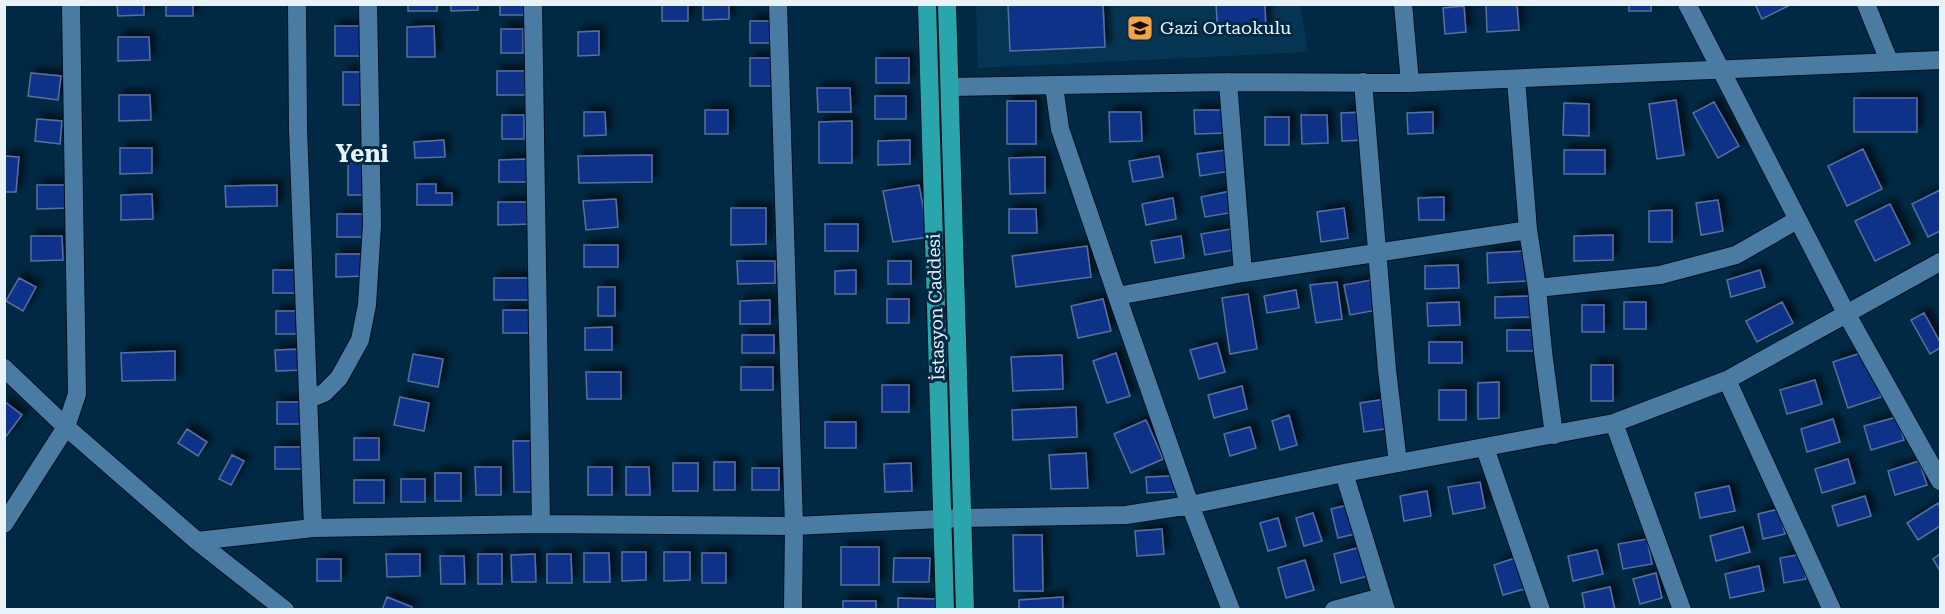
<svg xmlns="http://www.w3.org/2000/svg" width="1945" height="614" font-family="'Roboto Serif',serif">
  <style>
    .built { fill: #063553 }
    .building { fill: #113287; stroke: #586fa0; stroke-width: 1.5; filter: url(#shadow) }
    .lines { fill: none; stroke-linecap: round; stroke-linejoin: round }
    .minor-casing { stroke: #001023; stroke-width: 20 }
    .major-casing { stroke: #001023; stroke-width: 20 }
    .minor { stroke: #4a7ca3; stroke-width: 18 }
    .major { stroke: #29a5ab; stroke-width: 18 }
    .labels { text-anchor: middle; stroke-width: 6; stroke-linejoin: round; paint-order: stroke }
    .poi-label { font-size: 18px; fill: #e8f2fb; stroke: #012943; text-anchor: start }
    .street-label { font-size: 18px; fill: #e8f2fb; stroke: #012943 }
    .district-label { font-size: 24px; font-weight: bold; fill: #e8f2fb; stroke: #012943 }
  </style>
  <defs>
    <filter id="shadow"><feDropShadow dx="5.5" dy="-5.5" stdDeviation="3" flood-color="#0009"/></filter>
  </defs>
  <rect width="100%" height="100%" fill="#012943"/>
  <path class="built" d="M976,5h324l8,47 -330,16z"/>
  <path class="building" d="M117,4h27v11l-26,1z
    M166,4h27v12h-27z
    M408,4h29v7h-29z
    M451,4h27v6l-27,1z
    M500,4h28v11h-28z
    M662,4h26v17h-26z
    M703,4h26v15l-26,1z
    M1103,4l2,43 -95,4 -2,-46z
    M1216,4h49l1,29 -48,3z
    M1486,4h31l2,26 -32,2z
    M1629,4h22v7h-22z
    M1755,4h37l-30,15z
    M1464,6l2,26 -21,2 -2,-26z
    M750,21h22v22h-22z
    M335,26h27v30h-27z
    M434,26l1,31h-28v-30z
    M501,29h22v24h-22z
    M599,31v24l-21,1v-24z
    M118,37h31l1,23 -32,1z
    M750,58h23v28h-23z
    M876,58h33v25h-33z
    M497,71h28v24h-28z
    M343,72h23v33h-23z
    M31,73l30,3 -3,24 -30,-4z
    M817,88h33l1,24h-33z
    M119,95h31l1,25 -32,1z
    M875,96h31v23h-31z
    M1854,98h63v34h-63z
    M1676,100l8,55 -27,4 -8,-55z
    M1007,101h29v43h-29z
    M1714,102l25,44 -21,12 -25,-45z
    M1564,103l25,1v32l-26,-1z
    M705,110h23v24h-23z
    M1194,110h32v23l-31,1z
    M584,112h21l1,23 -22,1z
    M1109,112h32l1,29 -32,1z
    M1365,112l1,28 -24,1 -1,-28z
    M1433,112v21l-25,1 -1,-21z
    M502,115h22v24h-22z
    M1301,115h26l1,28 -26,1z
    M1265,117h24v28h-24z
    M37,119l25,2 -2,23 -25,-3z
    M852,121v42h-33v-41z
    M444,140l1,17 -30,1 -1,-16z
    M910,140v24l-32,1v-24z
    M120,148h32v25l-32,1z
    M1863,149l19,40 -35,17 -19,-40z
    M1226,150l4,21 -30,5 -3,-22z
    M1564,150h41v24h-41z
    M652,155v27l-73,1 -1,-27z
    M4,156l15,1 -3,35h-12z
    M1159,156l4,21 -30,5 -4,-21z
    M1045,157v36l-35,1 -1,-36z
    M528,159l1,23h-30v-22z
    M348,163h23v32h-23z
    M417,184h19v9h16v12h-35z
    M37,185h32v23l-32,1z
    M277,185v21l-51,1 -1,-21z
    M919,185l10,52 -36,5 -10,-51z
    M1940,190v41l-12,6 -16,-33z
    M1231,191l4,21 -30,5 -4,-20z
    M152,194l1,25 -32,1v-25z
    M1444,197v23h-25l-1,-22z
    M1173,198l3,21 -30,6 -4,-21z
    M616,199l2,28 -32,3 -3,-29z
    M1718,200l5,31 -22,4 -5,-32z
    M498,202h34v22l-34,1z
    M1890,204l20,40 -35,17 -20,-40z
    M731,208h35v36l-35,1z
    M1344,208l4,30 -27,4 -4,-30z
    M1009,209h27l1,24h-28z
    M1672,210v32h-23v-31z
    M337,214h28v23h-28z
    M825,224h33v27h-33z
    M1231,229l3,21 -29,5 -4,-21z
    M1613,235v25l-39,1v-25z
    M31,236h31l1,24 -32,1z
    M1181,236l3,22 -29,5 -4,-22z
    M584,245h34v22h-34z
    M1087,246l4,31 -75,10 -4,-31z
    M1526,251l1,30 -39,2 -1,-30z
    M336,254h30v22l-30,1z
    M737,261h38v22l-37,1z
    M888,261h23v23h-23z
    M1458,265l1,23 -34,1v-23z
    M273,270h29v23h-29z
    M856,270v24h-21v-23z
    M1760,270l5,17 -34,10 -4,-17z
    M19,278l17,9 -13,24 -17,-10z
    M494,278h35l1,22h-36z
    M1371,280l6,30 -27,5 -6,-30z
    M1337,282l5,37 -26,4 -6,-38z
    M598,287h17v29h-17z
    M1296,290l3,18 -32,5 -3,-17z
    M1248,294l9,55 -27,5 -8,-56z
    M1532,296l1,21 -38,1v-21z
    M887,299h22v24h-22z
    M1103,299l8,32 -33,7 -7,-32z
    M770,300v24h-30v-23z
    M1459,302l1,23 -32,1 -1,-23z
    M1624,302h22v27h-22z
    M1782,302l11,21 -36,19 -11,-21z
    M1582,305h22v27h-22z
    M503,310h30v23h-30z
    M276,311h29v23h-29z
    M1924,313l16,29v6l-10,6 -19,-34z
    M612,327v23h-27v-22z
    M1507,330h27v21h-27z
    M742,335h32v18h-32z
    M1429,342h33v21h-33z
    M1217,343l8,29 -26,7 -9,-29z
    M305,349v21l-29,1 -1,-21z
    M175,351v29l-53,1 -1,-28z
    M1867,351l14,46 -33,11 -15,-46z
    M1116,353l14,43 -23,7 -14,-42z
    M413,354l30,5 -5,28 -30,-6z
    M1062,355l1,34 -50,2 -2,-34z
    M1591,365h22v36h-22z
    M741,367h32v23h-32z
    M586,372h35v27h-34z
    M1815,380l7,24 -35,10 -7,-24z
    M1499,382v36l-21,1v-36z
    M882,385h27v27h-27z
    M1242,386l5,23 -33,9 -6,-23z
    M1439,390h27v30h-27z
    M400,397l29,6 -5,28 -30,-6z
    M1386,399l5,29 -27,4 -4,-29z
    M4,401l18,14 -18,24z
    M277,402h29v22h-29z
    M1076,407l1,30 -64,3 -1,-30z
    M1289,415l8,30 -17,5 -8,-29z
    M1897,417l7,23 -33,10 -7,-24z
    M1833,419l7,23 -33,10 -6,-23z
    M1146,420l17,39 -32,14 -17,-39z
    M825,422h31v26h-31z
    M1250,427l6,21 -26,8 -6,-22z
    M187,429l20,13 -9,14 -20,-13z
    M354,438h25v22h-25z
    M513,441h26v51h-25z
    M275,447h28v22h-28z
    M1086,453l2,35 -37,1 -2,-34z
    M232,455l12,6 -13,24 -12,-6z
    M1848,459l7,24 -33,10 -7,-24z
    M1919,461l8,24 -32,10 -7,-24z
    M714,462h21v28h-21z
    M673,463h25v28h-25z
    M911,463l1,28 -27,1 -1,-28z
    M475,467h26v28h-25z
    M588,467h24v28h-24z
    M626,467h23l1,28h-24z
    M752,468h27v22h-27z
    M435,473h26v28h-26z
    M1174,476l1,16 -28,1 -1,-16z
    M401,479h24v23h-24z
    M354,480h30v23h-30z
    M1480,482l5,26 -32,6 -5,-27z
    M1729,486l6,25 -35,7 -5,-25z
    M1427,491l4,25 -27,5 -4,-25z
    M1865,496l6,20 -33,10 -6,-20z
    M1938,503l2,5v18l-22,14 -11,-17z
    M1348,505l7,29 -17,4 -7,-29z
    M1779,509l6,25 -22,5 -5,-25z
    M1313,513l9,28 -18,5 -8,-28z
    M1278,518l8,28 -18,5 -8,-28z
    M1743,527l7,25 -34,9 -6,-25z
    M1162,529l2,25 -27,2 -2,-25z
    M1013,535h29l1,56h-29z
    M1647,539l5,25 -29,5 -5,-25z
    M841,547h38v38h-38z
    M1361,547l7,29 -27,7 -7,-29z
    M1597,550l6,24 -30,7 -5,-25z
    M622,552h24v28l-24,1z
    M664,552h26v28l-26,1z
    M584,553h25l1,29h-26z
    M702,553h24v30h-24z
    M386,554h34v22l-33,1z
    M478,554h24v30h-24z
    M535,554l1,28h-24l-1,-27z
    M547,554h24l1,29h-25z
    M1802,554l4,25 -22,4 -4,-25z
    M1940,554v17l-7,-12z
    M440,556h24l1,28h-24z
    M1518,557l10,31 -25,7 -9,-30z
    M894,558h36l-1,24h-36z
    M317,559h24v22h-24z
    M1305,560l9,30 -28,8 -8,-30z
    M1759,566l5,25 -34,7 -5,-24z
    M1656,573l6,25 -22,6 -7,-25z
    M1610,587l5,23h-30l-3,-17z
    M387,597l25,10 -1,3h-29z
    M1063,597v13h-44v-10z
    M898,598l38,1v11h-38z
    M843,601h33v9h-33z"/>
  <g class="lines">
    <defs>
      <path id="minor" d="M297,4l1,125 15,399
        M533,4l8,520
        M778,4l16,522 -1,84
        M1403,4l7,79
        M1687,4l159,309 94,168
        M1866,4l23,57
        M1516,79l12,151 9,58 6,64 11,83
        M1228,82l15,191
        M1363,82l24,288 11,93
        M1054,86l6,43 57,167 73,209 41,105
        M950,87l278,-5 182,1 530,-23
        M1537,288l123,-13 76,-20 61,-35
        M1117,296l126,-23 285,-43
        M4,368l62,59 131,114 116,-13 228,-4 253,2 168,-8 164,-3 64,-10 154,-32 270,-50 113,-43 213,-118
        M1727,380l105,230
        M309,399l15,-6 15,-15 21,-38 7,-35 5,-80 -4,-221
        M1614,423l68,187
        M1485,448l56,162
        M1344,473l42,137
        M4,524l62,-97 11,-33 -6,-390
        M197,541l88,69
        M1334,610l48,-13"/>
      <path id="major" d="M927,4l18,606
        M947,4l18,606"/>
    </defs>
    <use href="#minor" class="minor-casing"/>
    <use href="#major" class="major-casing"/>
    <use href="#minor" class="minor"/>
    <use href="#major" class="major"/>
  </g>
  <defs>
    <symbol id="school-square" viewBox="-11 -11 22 22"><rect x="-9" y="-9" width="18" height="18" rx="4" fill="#f6a248" stroke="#012943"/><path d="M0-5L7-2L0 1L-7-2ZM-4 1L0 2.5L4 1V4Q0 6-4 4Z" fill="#111"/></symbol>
  </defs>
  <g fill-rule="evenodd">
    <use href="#school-square" x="1125" y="13" width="30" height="30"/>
  </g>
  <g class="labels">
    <g class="poi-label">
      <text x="1160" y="34">Gazi Ortaokulu</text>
    </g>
    <g class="street-label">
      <text transform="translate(936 307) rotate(-92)" y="6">İstasyon Caddesi</text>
    </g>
    <g class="district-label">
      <text x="362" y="162">Yeni</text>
    </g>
  </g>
  <rect width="1945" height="614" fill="none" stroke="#e8f2fb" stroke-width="12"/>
</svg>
